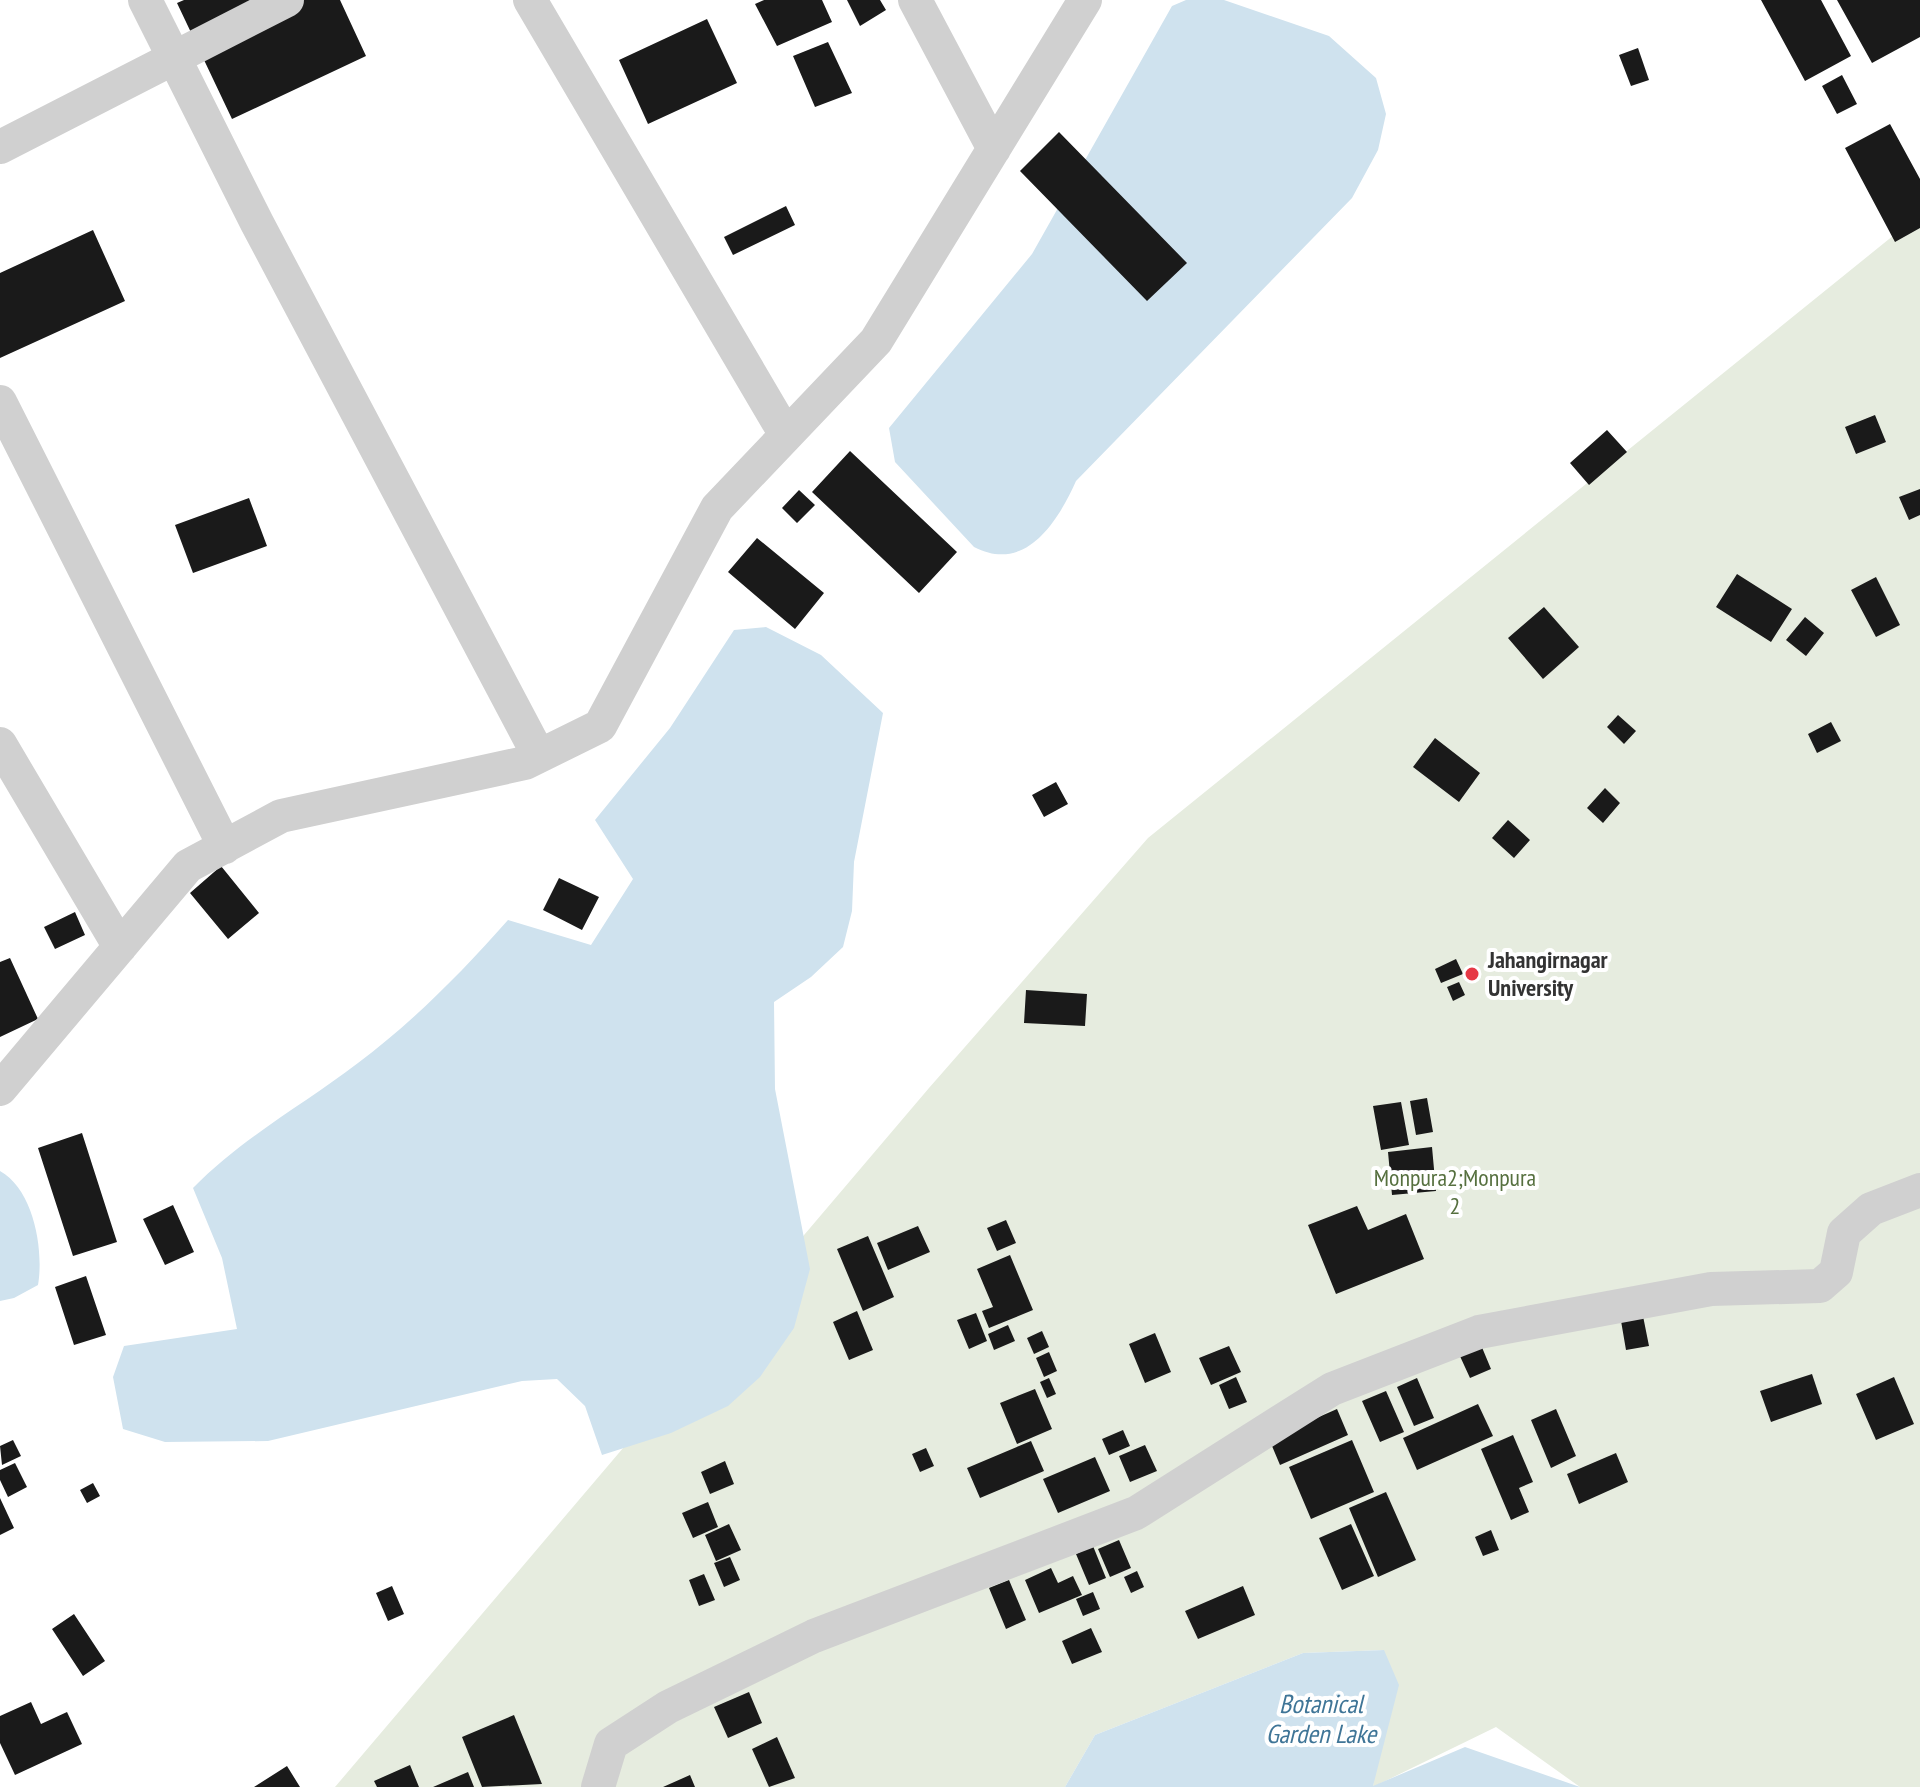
<svg xmlns="http://www.w3.org/2000/svg" width="1920" height="1787" font-family="'PT Sans Narrow',sans-serif">
  <style>
    .green { fill: #e6ecdf }
    .water { fill: #cfe2ee }
    .building { fill: #1a1a1a }
    .lines { fill: none; stroke-linecap: round; stroke-linejoin: round }
    .street { stroke: #d0d0d0; stroke-width: 34 }
    .poi-dot { fill: #e63946; stroke: #fff; stroke-width: 3 }
    .labels { text-anchor: middle; stroke-width: 8; stroke-linejoin: round; paint-order: stroke }
    .poi-label { font-size: 24px; font-weight: bold; fill: #333; stroke: #fff; text-anchor: start }
    .park-label { font-size: 24px; fill: #56703f; stroke: #fff }
    .water-label { font-size: 26px; font-style: italic; fill: #3f7597; stroke: #fff }
  </style>
  <rect width="100%" height="100%" fill="#fff"/>
  <path class="green" d="M1920,214v1573h-340l-84,-60 -123,60 11,-137 -81,3 -208,82 -30,52h-730l594,-699 219,-250z"/>
  <path class="water" d="M1186,0h38l105,36 47,42 10,36 -8,36 -26,48 -276,283c-18,40 -50,93 -102,66l-79,-85 -6,-34 143,-174 140,-248z
    M766,627l55,28 62,58 -29,149 -2,49 -9,36 -32,30 -37,25 1,87 35,180 -16,59 -34,49 -32,29 -57,27 -69,22 -17,-49 -28,-27 -35,2 -254,60 -103,1 -42,-13 -10,-52 11,-31 113,-17 -15,-71 -29,-70c49,-50 110,-83 165,-125 56,-42 104,-91 150,-143l83,25 42,-66 -38,-59 75,-92 64,-98z
    M0,1171c34,19 44,79 38,114l-24,13 -14,3z
    M1384,1650l15,35 -26,101 92,-39 115,40h-515l30,-52 208,-82z"/>
  <path class="building" d="M184,0h156l26,56 -134,63 -55,-116z
    M764,0h58l10,22 -55,24 -22,-42z
    M847,0h33l6,10 -26,16z
    M1761,0h60l30,56 -46,25z
    M1837,0h83v37l-48,26z
    M707,19l30,64 -89,41 -29,-64z
    M828,42l24,51 -37,14 -22,-51z
    M1638,48l11,32 -18,6 -12,-31z
    M1842,75l15,29 -20,10 -15,-28z
    M1890,124l30,55v49l-25,14 -50,-94z
    M1059,132l128,131 -40,38 -127,-130z
    M786,206l9,19 -62,30 -9,-18z
    M93,230l32,71 -125,57v-85z
    M1875,415l11,27 -30,12 -11,-27z
    M1607,430l20,22 -38,33 -19,-22z
    M850,451l107,101 -38,41 -107,-101z
    M1920,489v26l-11,5 -10,-23z
    M799,490l16,15 -18,18 -15,-15z
    M249,498l18,48 -74,27 -18,-48z
    M757,538l67,55 -29,36 -67,-57z
    M1737,574l55,35 -21,33 -55,-35z
    M1876,577l24,48 -24,12 -25,-47z
    M1544,607l35,40 -36,32 -35,-41z
    M1805,617l19,16 -18,23 -20,-16z
    M1618,715l18,16 -12,13 -17,-17z
    M1831,722l10,19 -24,12 -9,-19z
    M1435,738l45,35 -21,29 -46,-35z
    M1056,782l12,22 -24,13 -12,-22z
    M1605,788l15,15 -17,20 -16,-15z
    M1508,820l22,20 -16,18 -22,-20z
    M221,866l38,47 -31,26 -38,-46z
    M559,878l40,19 -17,33 -39,-20z
    M75,912l10,23 -30,14 -11,-22z
    M10,958l28,61 -38,18v-75z
    M1456,959l7,15 -22,9 -6,-14z
    M1459,982l6,13 -12,6 -6,-14z
    M1026,990l61,4 -2,32 -61,-3z
    M1427,1098l6,34 -17,3 -6,-34z
    M1401,1102l8,43 -28,5 -8,-44z
    M82,1133l35,109 -44,14 -35,-108z
    M1432,1147l4,44 -44,4 -4,-43z
    M173,1205l21,47 -29,13 -22,-46z
    M1357,1206l11,24 38,-16 18,45 -88,35 -28,-69z
    M1006,1220l10,23 -19,8 -10,-23z
    M918,1226l12,26 -42,18 -11,-27z
    M868,1236l26,61 -31,14 -26,-62z
    M1010,1255l23,55 -44,18 -7,-17 11,-4 -16,-38z
    M86,1276l20,59 -32,10 -19,-58z
    M857,1311l16,39 -24,10 -16,-38z
    M1642,1311l7,35 -23,4 -6,-35z
    M976,1313l11,28 -18,8 -12,-29z
    M1008,1325l7,16 -21,9 -6,-16z
    M1042,1331l7,16 -15,7 -7,-16z
    M1155,1333l16,39 -26,11 -16,-39z
    M1481,1345l10,24 -21,9 -11,-24z
    M1229,1346l12,26 -30,13 -12,-27z
    M1049,1352l8,19 -13,6 -8,-19z
    M1812,1374l10,30 -51,18 -11,-31z
    M1236,1377l11,25 -18,7 -10,-24z
    M1894,1377l20,47 -38,16 -20,-46z
    M1049,1378l7,16 -9,4 -7,-16z
    M1417,1378l17,40 -20,8 -17,-39z
    M1035,1389l17,40 -35,15 -17,-41z
    M1386,1391l18,41 -24,10 -18,-41z
    M1478,1404l15,32 -76,34 -14,-32z
    M1337,1409l11,26 -68,30 -11,-26z
    M1556,1409l20,47 -25,12 -20,-48z
    M1123,1430l7,16 -21,9 -7,-16z
    M1513,1435l20,47 -14,6 10,24 -18,8 -30,-71z
    M13,1440l8,16 -19,9 -2,-19z
    M1352,1440l22,52 -63,27 -22,-52z
    M1031,1441l13,30 -64,27 -13,-30z
    M1145,1445l12,26 -27,11 -11,-26z
    M926,1448l8,18 -14,6 -8,-18z
    M1616,1453l12,29 -49,22 -12,-30z
    M1095,1457l15,34 -52,22 -15,-34z
    M725,1461l9,23 -24,10 -9,-22z
    M15,1463l12,24 -19,10 -8,-17v-10z
    M93,1483l7,13 -13,7 -7,-13z
    M1386,1492l30,68 -38,17 -29,-69z
    M0,1498l14,30 -14,7z
    M708,1502l10,25 -25,11 -11,-25z
    M729,1524l12,26 -25,11 -11,-26z
    M1351,1524l23,52 -32,14 -23,-52z
    M1491,1530l8,20 -16,6 -8,-19z
    M1119,1540l12,28 -21,9 -12,-28z
    M1093,1546l13,32 -17,7 -13,-31z
    M730,1557l10,23 -16,7 -10,-24z
    M1051,1568l7,15 15,-7 9,19 -43,18 -14,-33z
    M1137,1571l7,16 -13,6 -7,-16z
    M704,1574l11,26 -16,6 -10,-26z
    M1009,1580l17,40 -20,9 -17,-41z
    M392,1586l12,28 -16,7 -12,-28z
    M1243,1586l12,29 -57,24 -13,-28z
    M1093,1592l7,17 -17,7 -7,-17z
    M74,1614l31,47 -22,15 -31,-47z
    M1091,1628l11,24 -30,12 -10,-23z
    M749,1692l13,31 -34,15 -14,-31z
    M31,1702l10,22 26,-12 15,32 -67,31 -15,-32v-27z
    M514,1715l28,69 -60,3 -20,-50z
    M777,1737l18,41 -26,9 -17,-38z
    M410,1765l9,22h-42l-3,-6z
    M287,1766l13,21h-46z
    M468,1772l6,15h-41z
    M690,1775l5,12h-32z"/>
  <g class="lines">
    <path class="street" d="M145,0l112,223 282,533
      M530,0l256,435
      M915,0l79,149
      M0,147l287,-147
      M0,402l225,445
      M0,744l120,203
      M0,1089l188,-223 93,-50 244,-53 75,-37 117,-218 159,-167 209,-341
      M598,1787l13,-43 57,-37 146,-71 322,-123 196,-124 147,-57 232,-43 109,-3 16,-14 8,-39 27,-24 49,-19"/>
  </g>
  <circle class="poi-dot" cx="1472" cy="974" r="8"/>
  <g class="labels">
    <g class="poi-label">
      <text x="1488" y="968">Jahangirnagar<tspan x="1488" dy="28">University</tspan></text>
    </g>
    <g class="park-label">
      <text x="1455" y="1186">Monpura2;Monpura<tspan x="1455" dy="28">2</tspan></text>
    </g>
    <g class="water-label">
      <text x="1321" y="1713">Botanical<tspan x="1321" dy="30">Garden Lake</tspan></text>
    </g>
  </g>
</svg>
